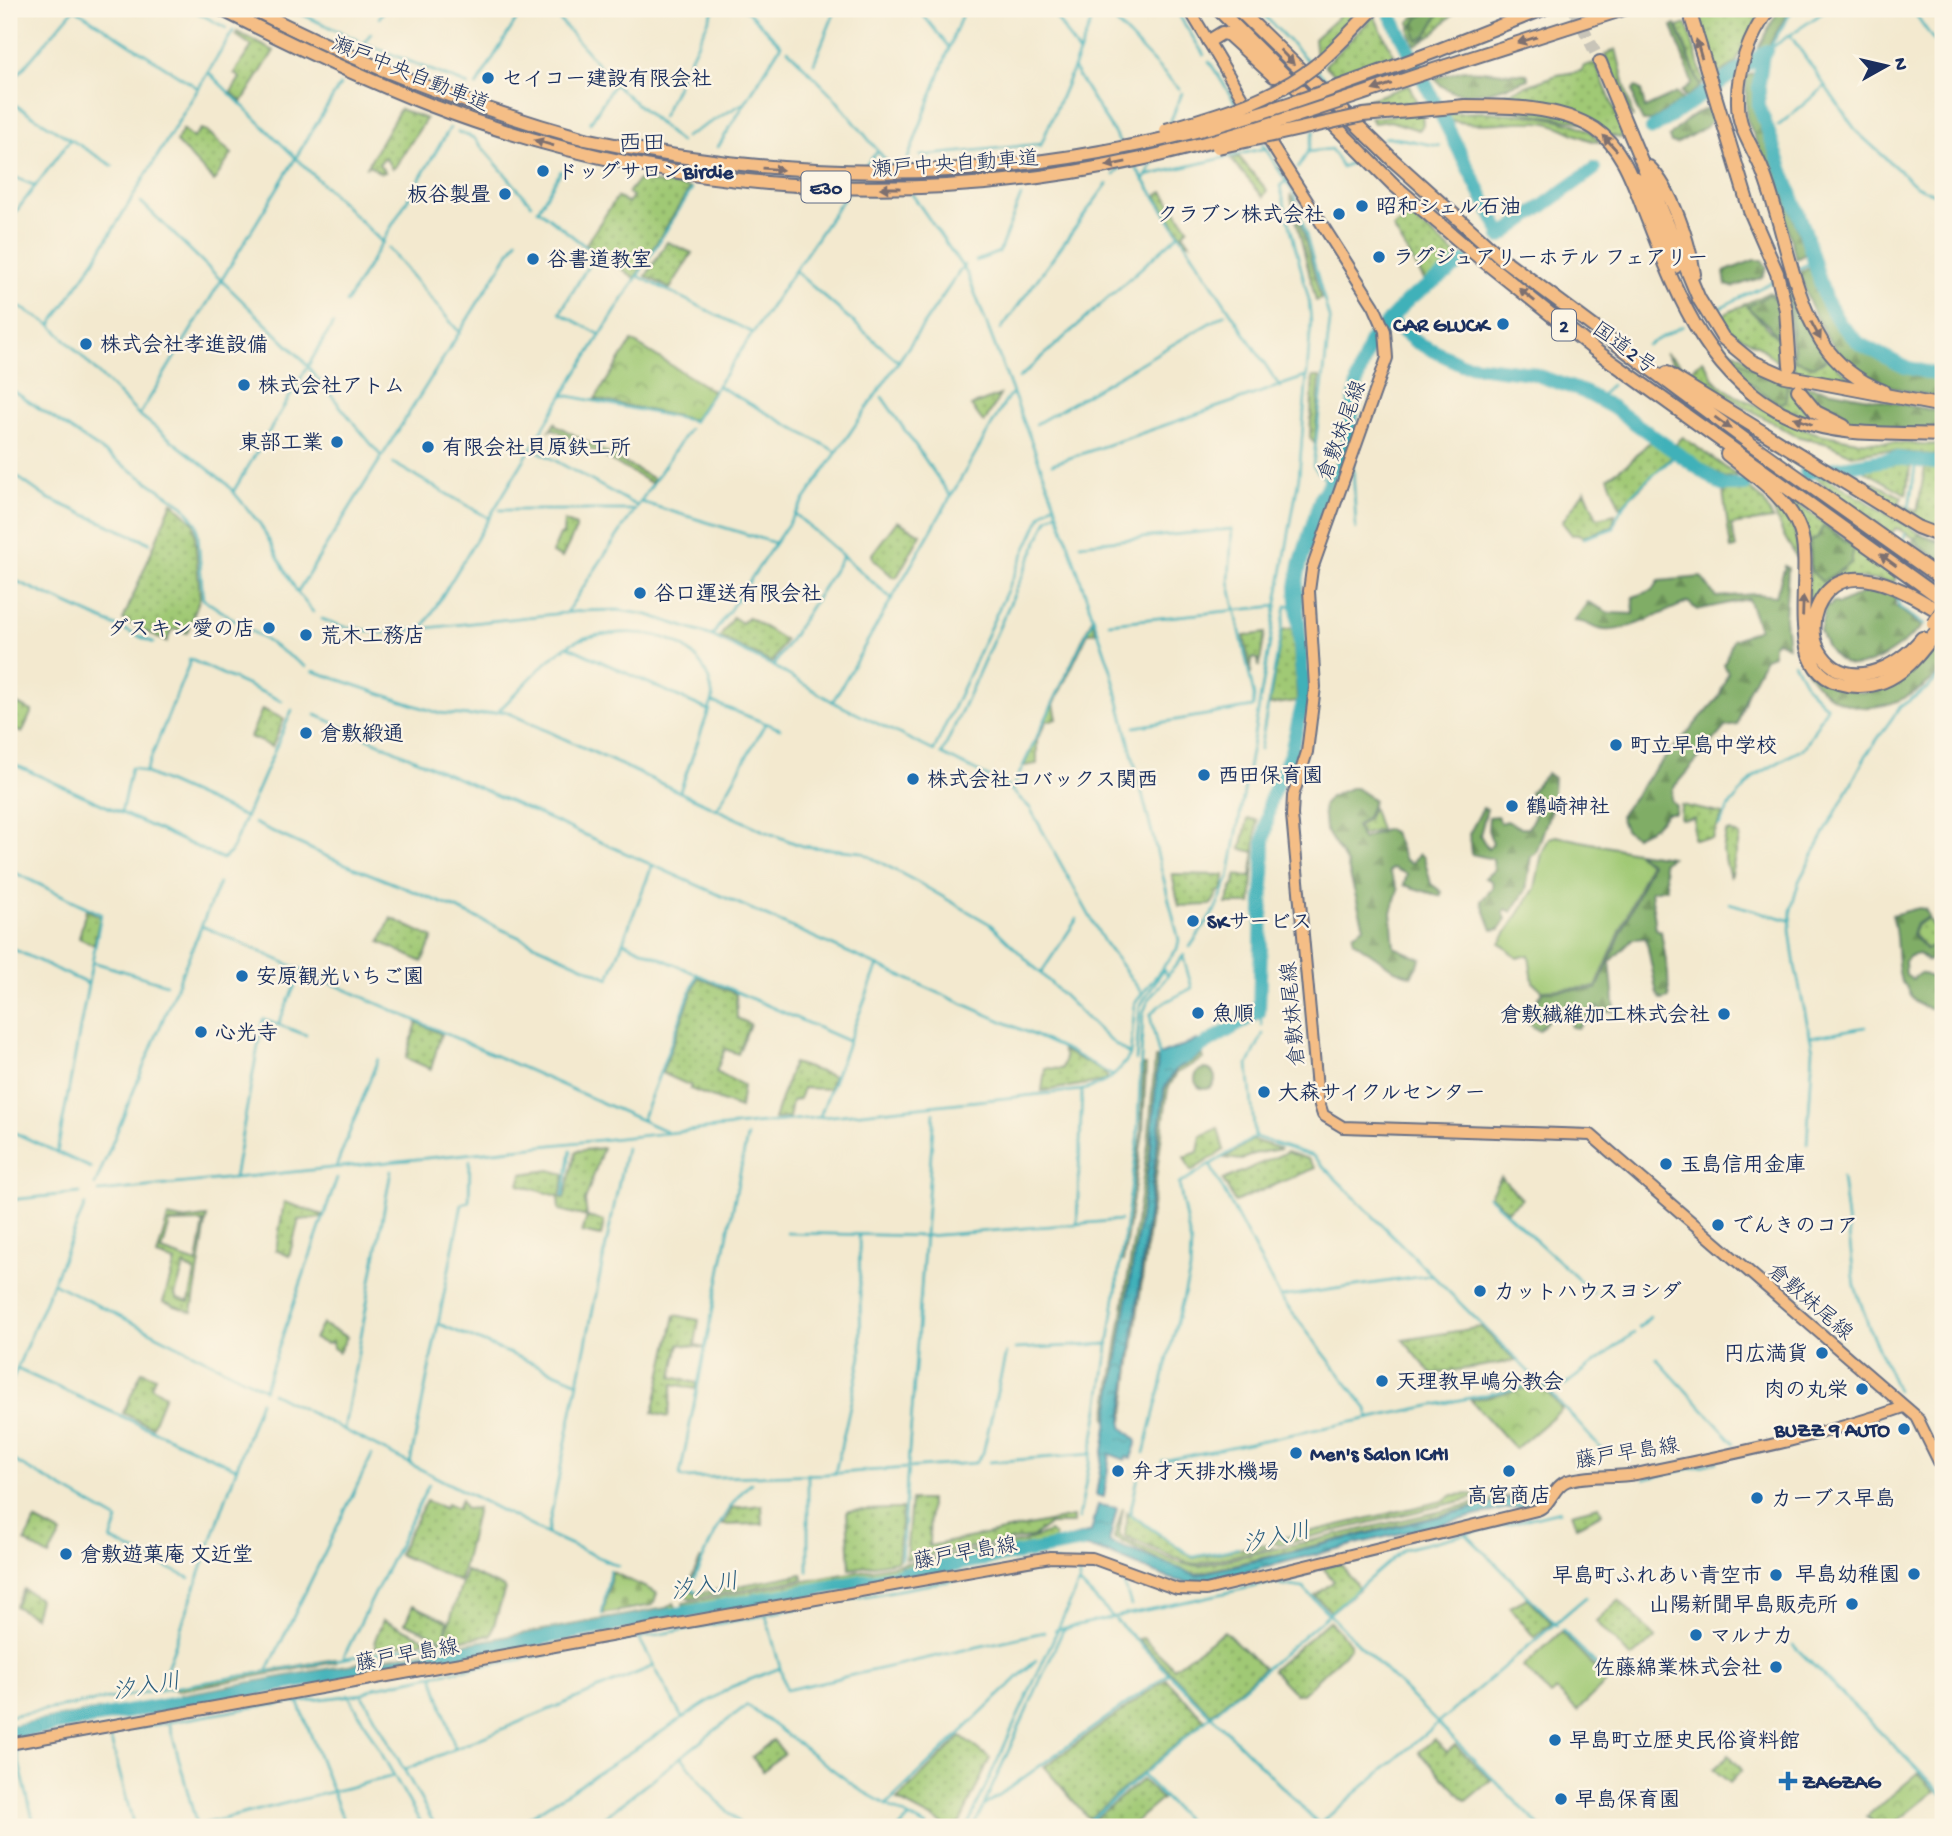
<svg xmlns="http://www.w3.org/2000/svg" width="1952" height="1836" font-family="'Gochi Hand','Klee One',sans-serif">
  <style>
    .grass { fill: url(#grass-dots); stroke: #5e7c6a; stroke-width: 2; fill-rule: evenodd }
    .forest { fill: url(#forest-firs); stroke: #4e6e62; stroke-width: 2 }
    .cemetery { fill: url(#cemetery-stones); stroke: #5e7c6a; stroke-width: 2 }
    .park { fill: url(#park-crowns); stroke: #5e7c6a; stroke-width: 2 }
    .pitch { fill: #a0c975; stroke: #5e7c6a; stroke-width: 2 }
    .water { fill: url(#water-ripples); stroke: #2e708c; stroke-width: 2 }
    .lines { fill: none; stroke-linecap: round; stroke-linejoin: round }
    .stream { stroke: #41b1b9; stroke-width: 2.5 }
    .river { stroke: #41b1b9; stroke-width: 14 }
    .highway-tunnel { stroke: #c8c4b8; stroke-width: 12; stroke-dasharray: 12 6; stroke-linecap: butt }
    .major-casing { stroke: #677086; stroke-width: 14 }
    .highway-casing { stroke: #677086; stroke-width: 16 }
    .major { stroke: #f5be86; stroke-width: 10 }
    .highway { stroke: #f5be86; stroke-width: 12 }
    .highway-bridge-casing { stroke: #677086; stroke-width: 16; stroke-linecap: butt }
    .highway-bridge { stroke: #f5be86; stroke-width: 12 }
    .oneway { fill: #7d6f70 }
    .poi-dot { fill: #1f6fb2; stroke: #fcf5e5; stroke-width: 2.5 }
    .labels { text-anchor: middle; stroke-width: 5; stroke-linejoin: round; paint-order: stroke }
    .shield { fill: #fcf5e5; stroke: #5e6a86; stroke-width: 2 }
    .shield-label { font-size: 19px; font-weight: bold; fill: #1b2f5e }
    .street-label { font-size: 21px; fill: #1b2f5e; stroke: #fcf5e5 }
    .poi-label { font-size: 21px; font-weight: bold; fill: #1b2f5e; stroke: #fcf5e5; text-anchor: start }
    .water-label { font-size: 23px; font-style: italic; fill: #285c7e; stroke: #fcf5e5 }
    .quarter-label { font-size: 24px; fill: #1b2f5e; stroke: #fcf5e5 }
  </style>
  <defs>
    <pattern id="grass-dots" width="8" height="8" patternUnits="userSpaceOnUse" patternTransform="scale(1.75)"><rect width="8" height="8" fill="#a0c975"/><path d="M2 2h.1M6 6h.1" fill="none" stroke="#82a463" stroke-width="1.8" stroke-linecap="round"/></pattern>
    <pattern id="forest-firs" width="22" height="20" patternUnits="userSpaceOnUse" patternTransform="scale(1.75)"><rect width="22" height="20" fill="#80ad66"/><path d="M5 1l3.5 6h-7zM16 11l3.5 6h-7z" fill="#688d57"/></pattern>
    <pattern id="cemetery-stones" width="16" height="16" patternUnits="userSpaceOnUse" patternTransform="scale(1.75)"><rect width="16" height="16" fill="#a0c975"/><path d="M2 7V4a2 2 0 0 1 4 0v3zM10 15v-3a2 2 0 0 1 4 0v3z" fill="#82a463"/></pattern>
    <pattern id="park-crowns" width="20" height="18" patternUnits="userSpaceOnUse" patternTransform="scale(1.75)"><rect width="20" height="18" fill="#a0c975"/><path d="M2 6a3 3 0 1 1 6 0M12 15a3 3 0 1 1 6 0" fill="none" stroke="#82a463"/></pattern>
    <pattern id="water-ripples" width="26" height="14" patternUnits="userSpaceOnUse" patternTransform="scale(1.75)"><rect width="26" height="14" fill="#41b1b9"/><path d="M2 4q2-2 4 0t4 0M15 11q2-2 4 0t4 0" fill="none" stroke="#36909a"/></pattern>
  </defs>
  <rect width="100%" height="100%" fill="#fcf5e5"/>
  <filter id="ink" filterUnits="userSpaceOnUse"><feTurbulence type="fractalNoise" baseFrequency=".0143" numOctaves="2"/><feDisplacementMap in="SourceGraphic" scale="14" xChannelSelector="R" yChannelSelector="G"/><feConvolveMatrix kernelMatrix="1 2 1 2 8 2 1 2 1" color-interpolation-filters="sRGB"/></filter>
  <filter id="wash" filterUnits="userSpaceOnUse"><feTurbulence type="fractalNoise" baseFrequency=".00686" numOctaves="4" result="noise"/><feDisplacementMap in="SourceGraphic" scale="28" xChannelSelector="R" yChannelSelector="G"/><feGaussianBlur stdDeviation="1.57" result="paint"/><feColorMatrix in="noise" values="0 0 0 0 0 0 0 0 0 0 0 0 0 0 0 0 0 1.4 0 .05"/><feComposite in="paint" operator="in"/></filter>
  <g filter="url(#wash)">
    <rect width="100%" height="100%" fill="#f3e9cf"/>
    <path class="grass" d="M1347,9h17l-48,49 -2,-19z
      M1423,9h11l-11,5 3,22 16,-27h16l-24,24 -19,12 -5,-12v-12z
      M1711,9h53l-19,32 -9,22 -23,14 -16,-59z
      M1374,16l20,39 -57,22 -12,-12z
      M1687,24l17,59 -4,2 -22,-58z
      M237,32l37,19 -32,51 -11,-10 9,-14 -6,-5 18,-27 -16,-11z
      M1616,49l17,69 -8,-11 -20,-52z
      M1595,63l29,69 -3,6 -12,-3 -15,-11 -135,-23 42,-6 56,-20 24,-4 3,-5z
      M1409,85l8,18 -55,7 -6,-6z
      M400,109l26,10 -31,48 -3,2 -7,-12 -6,7 6,8 -5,1 -11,-8 -3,3z
      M1422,112l1,13 -4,5 -29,-9 -16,2 -4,-5z
      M1490,112c25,2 97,4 109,30 -14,0 -35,-16 -52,-19 -33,-5 -68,7 -99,-4l-2,-6z
      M183,129l10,9 8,-9 6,2 25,23 -18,27 -38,-39z
      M1239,157l28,33 -4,7 -32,-38z
      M638,180l52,8 -55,90 -49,-34 31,-47 11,6 5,-7 -5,-3z
      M1163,192l25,36 -5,5 7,10 -4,-1 -30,-46z
      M1290,194l4,5 27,100 -5,2z
      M1410,216l51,43 -35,24 -33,-55z
      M667,242l25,11 -22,36 -24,-13z
      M1791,279l21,53 25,34 19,17 -62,-12 -10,-89zM1795,294l17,43 14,18 -1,6 -12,5 -18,-6 -6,-65z
      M1769,292l7,3 3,8 7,66 -27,-23 -39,-21 -1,-8zM1778,304l1,36 -32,-33z
      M1701,319l28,30 60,33 6,16 15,18 -2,3c-16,-8 -34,-15 -49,-25 -15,-11 -58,-60 -58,-75z
      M1665,353l25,18 13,-11 13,22 20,14 79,37 42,8 86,4v11l-62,-6 -29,5 -24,-11 -32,-8 -88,-50 -36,-24z
      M1313,377h7l-5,67 -5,-7z
      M1000,395l-16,28 -13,-17z
      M555,423l1,2 98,54 -3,4 -97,-54 -4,1z
      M1683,437l54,39 -13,2 -50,-33z
      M1651,440l22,16 -53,51 -12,-30 22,-15z
      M1876,464h35l-5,30 -48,-27z
      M1925,468l18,2v59l-32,-12 -58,-37 3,-6 46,23 -3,6 18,9z
      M1822,475l99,59 22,7h-14l-10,-7 1,12 23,16v3l-31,-22 2,-5 -18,-10 -5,6 -77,-57z
      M1748,487l15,13 10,19 -42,6 5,23 -5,1 -8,-58z
      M1585,490l12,28 18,-4 -2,12 -30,11 -3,-3 -8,1 -10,-13z
      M1778,490l119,86 -3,6 -50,-5 -37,54 3,-76zM1823,527l20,43 -21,12 -11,-26 -1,-14 7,-4z
      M1769,498l24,26 8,41 -18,-31z
      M172,502l22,21 6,74 -13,36 -11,-4 -5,2 -4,11 -44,-22z
      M564,521l12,5v3l-14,29 -10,-5 8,-18h3z
      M897,521l24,13 -24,43h-4l-20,-18 -1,-5z
      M733,617l9,6 6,-6 37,23 -13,23 -52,-26z
      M1092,619l4,13 -8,1 -34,71 3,15 -10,2 -10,18v25l-12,2 -1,-1z
      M1293,628l4,73 -28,4 13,-75z
      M1265,633l-6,34 -1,-8 -6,-1 -1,16 -7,-38z
      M13,702l19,9 -10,22 -13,-6v-17z
      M262,709l22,10 -12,28 -22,-10z
      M1681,805l42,9 -11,25h-19l1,-21 -14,1z
      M1372,806l8,24 -19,5 -3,-8 10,-9z
      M1248,819l9,1 -6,84h-25l11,-29 14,2 4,-25 -14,-3z
      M1730,831l10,5 -10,42 -7,-26 3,-19z
      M1172,874l52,1 -1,16h-4l-8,14 -32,1z
      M86,909l14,8 -6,28 -15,-7z
      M391,918l42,20 -11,24 -42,-20z
      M1929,918l5,11 9,-2v13l-17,9 -13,-15 4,-9z
      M698,977l38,17 1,24 13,6 -12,30 -13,-5 -9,23 27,13 -3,23 -50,-19 1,-3 -29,-13z
      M417,1022l24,12 -10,35 -25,-11z
      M1062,1050l41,21 4,5 -1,5 -64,10 3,-23 17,1 3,-11z
      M1203,1055v4l-26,14 -9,16 -45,332 42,-332 12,-20z
      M1155,1058h3l-8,94 -34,231 -7,36h-3l42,-274z
      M793,1063l40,13 -4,13 -26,-1 -4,11 -7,2 -3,17 -15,1z
      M1143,1065h3l-3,67 -20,130 18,-126z
      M1218,1128l6,22 -33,21 -7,-14 14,-5 3,-16z
      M1252,1140l29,9 -28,5 -11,6 -17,-2z
      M603,1148l-18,53 2,16 17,4 -3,15 -19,-4 5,-15 -28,-7 -1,-14 -39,-11 3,-11 28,-4 15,4 -5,23 4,2 12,-48z
      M1287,1152l21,7 7,9 -80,34 -12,-22z
      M1501,1177l21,22 -15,12 -17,-16z
      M284,1202l39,13 -1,3 -23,2 -10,36 -13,-6z
      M168,1217l14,3 25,-3 -15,95 -29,-10 12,-40 -18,-6zM204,1222l-7,41 -35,-12 8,-28zM184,1266l11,6 -6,30 -12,-3 -2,-4z
      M675,1315l24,5 -4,25 9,3 -25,-4 -7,33 25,6 -1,6 -23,-5 -5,33 -15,-4z
      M322,1324l25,13 -8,15 -6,-4 -1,-6 -6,2 -12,-5z
      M1481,1327l34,34 -83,13 -29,-34z
      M142,1371l13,6 -4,9 14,9 -13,32 -29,-14z
      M1472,1494l2,4 -194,46 -11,-3 174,-40 10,-6z
      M1508,1496l-8,5 -305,73 -18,-5 -63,-31 9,-30 -4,26 4,5 56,24 21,3z
      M461,1500l4,9 12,-1 -17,74 -62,-28 28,-53 18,7 3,-4 10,5z
      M911,1500h19l-1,46 144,-29v7h-23l-17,13 -127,22z
      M762,1505l1,19 -40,1 9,-17z
      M1599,1506l3,7 -26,14 -5,-14z
      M887,1509h15l-4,52 -48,8 -3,-58z
      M1127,1512l66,46 71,-14 8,3 -74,17 -11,-1 -62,-27z
      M35,1520l26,14 -12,22 -24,-14z
      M1049,1532l6,4v5l-150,27 -4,-3 -2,5 -215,39 -1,-6 340,-61z
      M701,1558l-13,31 7,5 107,-20 1,5 -113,20 -7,-4z
      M1340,1563l19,26 -28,23 -16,-16 19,-15 -11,-13z
      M466,1571l39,17 -14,47 -58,10 -2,-1 11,-5 -37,-16 8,-18 35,16 -3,14z
      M24,1589l15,10 -5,18 -19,-11z
      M1527,1598l25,25 -18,14 -24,-30z
      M1619,1600l37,38 -25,20 -35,-37z
      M674,1603l3,7 -495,88 -2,-3 486,-87z
      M383,1620l41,18v3l-48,8 -1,-9z
      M1329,1621l21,22v5l-48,46h-7l-23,-24z
      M1224,1631l40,37 -53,46 -73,-75 5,-1 31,30z
      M335,1659l1,3 -160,29 -2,-3z
      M1166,1679l39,41 -116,99 -45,-52z
      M100,1710l1,3 -92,17v-4z
      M961,1736l29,22 -32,69h-10l-51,-27z
      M1434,1739l13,13 8,-7 36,35 -25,21 -47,-49z
      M773,1740l11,13 -21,18 -11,-14z
      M1729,1755l13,15 -12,13 -17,-14z
      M1142,1780l20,19 -33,28h-44z"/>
    <path class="forest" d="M1434,9h8l-16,27 -9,4 -4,-14 5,-8z
      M1779,9h11l-21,36 -13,7z
      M1676,25l24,62 -14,11 -5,-6 11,-9 -20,-57z
      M1463,70l64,4 2,5c-27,10 -76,28 -94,-1z
      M1755,73l-1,29 4,16 48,136 -10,5 -18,-66 -32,-76v-41z
      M1636,87l5,3 4,18 32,-15 6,7 -32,21h-8l-8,-16 -2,-15z
      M1712,108l2,9 -8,10 -30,17 -5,-1 -2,-6c12,-12 26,-27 43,-29z
      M1754,260h8l5,7 -4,10 -30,10 -7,-2 -2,-13z
      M1811,268c27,79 55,91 132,113v17c-17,-4 -36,-6 -53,-12 -51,-15 -79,-66 -90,-115z
      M1795,293l17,44 14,18 -1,6 -12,5 -18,-6 -6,-65z
      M1770,294l8,9 3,36 -2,1 -10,-14 -22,-19z
      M1723,348l23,17 41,19 -1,17 -6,3c-19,-13 -51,-33 -57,-56z
      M1801,385l136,26 6,2v16c-30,-1 -93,4 -117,-15 -10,-7 -17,-20 -25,-29z
      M1823,526l31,22 -3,15 -29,19 -11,-11 -1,-30 7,-3z
      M1919,534l24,10v18l-23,-16 -4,-7z
      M1785,566l3,2 -3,51 3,27 -11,-5 -4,4v10l-8,3 -17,33 -11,34 -12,2 -52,61 -2,13 5,5 -1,7h-8l-13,14 -19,9 -10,-6 -5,-14 30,-41 69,-78 9,-25 -4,-7 9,-25 26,-11 -11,-30 -51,11 -9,-8c-23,9 -66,34 -89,27 -11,-3 -10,-7 -25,-8l14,-19 21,11 25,1 -1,-17 20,-7 6,-9 42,-4 15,20 40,-3 20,2z
      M1877,592l18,4v9l27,22c-33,30 -80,67 -102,4l6,-26 3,2 4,-5 6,2 23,-11z
      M1795,643c48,73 90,58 142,0l6,1v25c-52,55 -124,54 -148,-26z
      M1547,773l7,5 -2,28 -16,47 -5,3 -5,34 -14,22 -6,-3 -3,3 3,7 -6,10 -8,1 -11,-29 12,-13 -1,-7 -7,-3 9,-8 -1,-11 -22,-5 -2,-20 14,-26 4,1 -7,26 8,14 5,-5 -5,-14 1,-13 8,-1 4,7 6,-2 14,7h7l7,-13 -5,-23z
      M1350,788h6l18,12 -7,17 -11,9 6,13 25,-10 6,3 12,28 7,3 7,-9 5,3 7,27 11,8 -2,4 -36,-11 3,-11 -14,-6 -4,3 9,19 -7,22 3,35 27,12 -10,17 -16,-6 -42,-29v-7l11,-7 -17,-63 -22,-35 -2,-23 7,-9z
      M1637,852l34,5 -8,5 4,26 -16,3 5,38 5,2 7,42 1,25 -7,2 -5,-6 -11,-56 -13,1 -23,23 5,49 -14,2 -3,-6 -20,21 -7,-1 3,-15 -18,-2 -17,21 -10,-7 -2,-8 16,-25 54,-2 54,-125z
      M1919,908l6,1 4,8 -13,7 -4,10 14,16 17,-9v13l-15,7 -9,-7 -9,2 -5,5 1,14 6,4 8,-6c16,4 23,14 23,28h-8l-1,8c-33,-7 -15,-15 -33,-27 -6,-24 -2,-45 -9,-67z
      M1195 1079a10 10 0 1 1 20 0a10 10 0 1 1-20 0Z"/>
    <path class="cemetery" d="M612,1572l45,21 -4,12 -50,9z"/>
    <path class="park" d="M632,341l81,50 -19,29 -99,-21z
      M1541,1385l21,24 -47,40 -44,-49z
      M1918,1773l17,18 -45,36h-12l-11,-11z"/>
    <path class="pitch" d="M1556,836l79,16 14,12 -53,123 -54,3 -9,-8 -4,-27 -12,3 -17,-15 35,-55 7,-35 7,-15z
      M1561,1632l47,49 -31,30 -21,-21 -6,5 -27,-28z"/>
    <path class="water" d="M1197,1040l5,14 -26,15 -12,19 -42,332v7l15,14 -6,17 -5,-1 -1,3 -15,-6 -6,43 -8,-2 55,-344 7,-93 3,-4z
      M1545,1488l-2,11 -11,7 -27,3 -141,33 -162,41c-48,2 -88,-41 -139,-36v-7l28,-8 7,-27 19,3 -8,34 87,33 304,-73 18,-8 2,9 16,-4 -1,-9z"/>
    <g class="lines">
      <path class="stream" d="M75,9l123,79
        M191,9l35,19
        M291,9l68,32
        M550,9l54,62
        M745,9l35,35
        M918,9l31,38
        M1103,9l76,80
        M1175,9l29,46
        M1258,9l52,54
        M1385,9l5,5
        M1912,9l31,45
        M379,18l6,-9
        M1790,35l67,97 59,54 27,12
        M365,42l6,-9
        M364,43l104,42
        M1770,47l23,-38
        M788,50l45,46 59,72
        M1768,50l60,-41
        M1079,54l17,-45
        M1209,61l26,41
        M814,63l22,-54
        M1073,68l48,76
        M1317,70l10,11
        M208,72l175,171
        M614,84l66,58
        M9,85l65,-76
        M476,86l47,-77
        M9,101l104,65
        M662,117l52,-108
        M590,123l24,-39
        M1169,125l13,-32
        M1778,126l46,-39
        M458,132l16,6 57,66
        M1769,134l3,-3
        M685,137l57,-33
        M1384,138c6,-3 44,7 56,8
        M1449,141l4,-2
        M1262,143l33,52 35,126 -17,145 16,18
        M718,147l63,-102
        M1040,147l39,-93 -28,-45
        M1308,152l6,-21
        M920,156l121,-12
        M1134,165l146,222
        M905,166l59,-157
        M864,167l14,-16
        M1298,168l10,-16 23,-3 11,18 11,-5
        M9,175l27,11
        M1114,175l7,-8
        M1146,176l120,-28
        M1144,181l10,-21
        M909,190l59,85 86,226 57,169 68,270 -2,9 -42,54 -5,52c-12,20 -25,30 -48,35l-5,134 43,-4
        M141,202l159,155 81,99
        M538,209l57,45 -35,59 41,22
        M538,210l23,-39
        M9,221l61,-81
        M388,248l72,85
        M976,261l23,-9 22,-56
        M1800,268l13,-6
        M796,272l103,90
        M638,276l115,57
        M9,301l42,24 86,88 89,70 34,41 37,68 16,20
        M346,303l104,-175
        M1719,308l55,-27
        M51,325l43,-64 139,-230
        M1001,329l106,-145
        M1647,345l36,-19
        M1019,378l160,-144
        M718,386l119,66
        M9,388l175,118 13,18 6,75 103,68
        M564,395l130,26
        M882,397l69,100
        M1598,399l13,-14
        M140,414l200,-329
        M693,422l154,-229
        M1036,424l189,-110
        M538,451l99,55
        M393,463l94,54
        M1052,464l256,-88
        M1353,465l3,64
        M9,471l38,27 103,45
        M233,492l100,-168
        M641,502l134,41
        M1909,508l7,-47
        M500,510h135
        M795,514l97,85
        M1584,538l30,-10c4,-29 42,-54 62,-73
        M1904,538l1,-4
        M1080,544l152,-15 -3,52 25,115 -1,11 -118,20
        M9,578l145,65
        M298,591l219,-351
        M1897,597l2,10 25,18
        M566,613l123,-184
        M322,619l19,7 41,7 200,-22 36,-1 30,5 64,21 61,30 62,37 99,48
        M1109,623l168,-17
        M423,628l140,-233 129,-206
        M712,636l252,-371
        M1940,637l3,2
        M567,646l143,65
        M189,659l93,42
        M774,665l69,-109
        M313,671l125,42 33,3 33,-5 260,120 38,15 59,6 56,30 73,42 117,114 23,17
        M833,701l175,-304 5,-4
        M712,702l68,27
        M500,709c23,-21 45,-50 72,-66 11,-6 25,-8 37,-9 49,-6 98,9 104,65l-33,92
        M316,715l753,336 44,25
        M1260,749l26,-143 12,-2
        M934,750l108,-236 13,-11
        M941,754l66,32 23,22 74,134 37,50
        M942,754l106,-235 10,-7
        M9,762l214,97 7,-6 62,-143
        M145,773l46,-114
        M1012,789l82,-172
        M717,809l48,-85
        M121,813l10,-45h4l110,49
        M254,823l74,34 129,52 152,69 43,-112
        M1719,826l12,-22 24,-28 50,-29 22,-40 -20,-20 -13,-24
        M9,870l92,44 -44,239
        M1729,903l60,17
        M202,926l464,205
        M624,942l224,99
        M9,947l79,37
        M1190,947l25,-37 14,-32 70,-402 12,-154 -2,-22 -29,-114 9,-8
        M93,962l73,22
        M1041,973l36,-54
        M1259,1012l3,13
        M279,1025l27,10
        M1263,1034l-15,31 7,72 58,19 218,218 5,10
        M1810,1037l55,-10
        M1136,1060l4,-54 21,-33 2,-3 5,5
        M1160,1060l-10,-45 10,-10 32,-17 -9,-32
        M820,1116l58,-151
        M642,1120l55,-146
        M9,1130l82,38
        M747,1137l-67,338 3,3 143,-4 149,-11 8,-10 23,-100
        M1807,1144l6,-94 -18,-84 -5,-36 1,-20 8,-29 68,-127 33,-47 29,-20 14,-15
        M1210,1165l70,132 87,112 2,10
        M336,1167l42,-108
        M1842,1177l13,109 15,44 27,60
        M234,1178l29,-159 15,6 24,-56
        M95,1185l124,-302
        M99,1192l983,-102
        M563,1196l8,-46
        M1488,1196l105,97
        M9,1200l71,-7
        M787,1233l139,3 151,-12
        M53,1283l212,106
        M1280,1297l152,-22
        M439,1324l139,58
        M1639,1328l11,-11
        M1015,1349l94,-5
        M1656,1358l78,85
        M17,1369l219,99
        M9,1388l76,-183
        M1561,1388l73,-55
        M264,1390l73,-212
        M272,1393l275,141 71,32
        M344,1429l47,-258
        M1144,1453l46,-182 1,-26 -12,-61 76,-47
        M9,1458l109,62 -7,20 78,38
        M1162,1461l380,-78 62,69
        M989,1462l103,-8
        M410,1464l52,-260 7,-3 1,-40
        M1140,1468l-10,46 63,43 45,-9
        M835,1473l26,-116 -2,-122
        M808,1474v98
        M1645,1479l72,-17
        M1530,1494l8,-2
        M1530,1497l9,-1
        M1079,1519l19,-104 39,-268 6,-134 6,-14 35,-44
        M547,1534l79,-386
        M1466,1534l91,91
        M901,1559l33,-446
        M1081,1562c31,7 43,12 50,44
        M1029,1566l28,-4
        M902,1567l1,4
        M1079,1583l243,244
        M696,1592l-6,-4c16,-34 32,-80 61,-105
        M602,1614l8,-43
        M767,1614l231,-42
        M602,1622v4
        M1055,1630l216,-47 32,5 238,239
        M1562,1630l46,46
        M639,1638l43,80
        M1793,1645l150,150
        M436,1654v3
        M344,1656l85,-172
        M268,1669l104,-214
        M433,1675l22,73
        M160,1688l100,-287
        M348,1694l75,133
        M362,1694l74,133
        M298,1701l48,126
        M9,1716l425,-73
        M169,1722l28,105
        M109,1733l25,94
        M16,1750l19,77
        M9,1751l246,-44 107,-13 14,-7 57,-12 333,-60 20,75 258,-58
        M681,1756l29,37 33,34
        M404,1770l250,-104
        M1142,1775l51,52
        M886,1805l150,-145
        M984,1805l79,-175 9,-4
        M191,1827l203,-51
        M514,1827l217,-140 49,-19
        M592,1827l155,-122 113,85 67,37
        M900,1827l9,-9
        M967,1827l112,-244v-12
        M973,1827l11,-21 184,-132
        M1082,1827l322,-278 156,-38
        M1316,1827l270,-230"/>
      <path class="river" d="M1393,9l-3,5 112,221
        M1763,53l-4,30v23l46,125 20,67 15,26 20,20 45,23 38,9
        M1652,129l115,-78
        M1500,237l94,-68
        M1389,320l27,22 45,22 70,9 53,19 28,15 110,78h23
        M1806,473l91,-15 46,6
        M1184,1057l75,-45 5,-170 6,-42 21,-48 13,-54 -8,-111 4,-22 21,-68 23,-37 14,-82 13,-38 38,-41 55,-38
        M9,1733l1073,-191"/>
    </g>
  </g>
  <g filter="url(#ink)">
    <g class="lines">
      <path class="highway-tunnel" d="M1574,9l26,53
        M1690,9l2,11"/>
      <defs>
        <path id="major" d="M1189,9l61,102
          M1262,130l112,176 11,25 2,27 -75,211 -3,22 6,96 -8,65 -14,44 -1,19 26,284 5,16 20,12 248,8 326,282 26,53
          M9,1744l1041,-187 42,1 85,31 29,1 331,-80c15,-5 16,-24 30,-29 21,-7 47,-3 69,-7 90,-19 181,-36 268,-67"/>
        <path id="highway" d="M253,9c106,55 217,98 332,130
          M1218,9l176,176 70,60 131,105 348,250
          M1238,9l156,152 110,99 247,184 192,136
          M1769,9c-19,27 -32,60 -31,94 0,25 13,41 23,64 23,56 29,123 61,175 15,23 36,39 61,49
          M1692,20l58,191 27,62 9,37 4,56
          M1209,41l13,-8 6,1 46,42
          M1439,50l104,-41
          M1600,62l99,237 24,39 28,23 34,15 158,30
          M1446,66l178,-57
          M1465,106c42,0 94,0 130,23 27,18 38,52 49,81 32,82 64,173 152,209 48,19 97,13 147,16
          M1649,167c23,23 40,75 45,107
          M1636,178l10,12 29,77
          M1667,373l250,154 26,10
          M1798,390l18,22 28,14
          M1727,454c26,21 61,43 73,76 17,47 -26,154 58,156 41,1 64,-34 85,-64
          M1922,638c-24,30 -77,58 -103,12 -7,-12 -7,-29 -2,-42 24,-58 93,-15 126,6"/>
      </defs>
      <use href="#major" class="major-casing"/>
      <use href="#highway" class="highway-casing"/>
      <use href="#major" class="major"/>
      <use href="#highway" class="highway"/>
      <defs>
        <path id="highway-bridge" d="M221,9c69,35 137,68 209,96 225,87 475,106 711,54 104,-23 204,-60 305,-93
          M1166,130c51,-15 107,-30 149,-64 21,-17 39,-38 58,-57
          M585,139c184,40 367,45 551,6 104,-21 204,-58 303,-95
          M1218,147l145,-32 102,-9
          M1933,624l10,-14"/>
      </defs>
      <use href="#highway-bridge" class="highway-bridge-casing"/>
      <use href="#highway-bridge" class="highway-bridge"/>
    </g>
    <defs><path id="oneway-solid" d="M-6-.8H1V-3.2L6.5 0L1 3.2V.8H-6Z" transform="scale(1.75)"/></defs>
    <g class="oneway">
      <use href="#oneway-solid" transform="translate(1527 40) rotate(163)"/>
      <use href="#oneway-solid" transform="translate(1699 49) rotate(-106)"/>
      <use href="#oneway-solid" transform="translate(1287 57) rotate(46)"/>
      <use href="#oneway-solid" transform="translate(1382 87) rotate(161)"/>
      <use href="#oneway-solid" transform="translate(544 143) rotate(-164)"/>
      <use href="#oneway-solid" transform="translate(1610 143) rotate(-132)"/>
      <use href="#oneway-solid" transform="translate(1116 164) rotate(169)"/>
      <use href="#oneway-solid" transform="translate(773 169) rotate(5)"/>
      <use href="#oneway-solid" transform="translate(890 188) rotate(-180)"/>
      <use href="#oneway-solid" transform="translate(1527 295) rotate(-141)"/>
      <use href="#oneway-solid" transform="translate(1816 331) rotate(62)"/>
      <use href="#oneway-solid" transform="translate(1803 421) rotate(-159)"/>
      <use href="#oneway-solid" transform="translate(1723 423) rotate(36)"/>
      <use href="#oneway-solid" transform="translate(1888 560) rotate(-144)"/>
      <use href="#oneway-solid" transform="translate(1803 606) rotate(-88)"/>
    </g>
  </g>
  <g class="poi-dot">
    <circle cx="488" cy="78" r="7"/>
    <circle cx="543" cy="171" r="7"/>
    <circle cx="505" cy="194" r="7"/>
    <circle cx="1362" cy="206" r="7"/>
    <circle cx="1339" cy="214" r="7"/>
    <circle cx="1379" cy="257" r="7"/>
    <circle cx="533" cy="259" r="7"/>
    <circle cx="1503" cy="324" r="7"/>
    <circle cx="86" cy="344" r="7"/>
    <circle cx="244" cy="385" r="7"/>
    <circle cx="337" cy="442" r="7"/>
    <circle cx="428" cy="447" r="7"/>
    <circle cx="640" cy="593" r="7"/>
    <circle cx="269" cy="628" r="7"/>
    <circle cx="306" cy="635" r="7"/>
    <circle cx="306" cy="733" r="7"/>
    <circle cx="1616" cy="745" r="7"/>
    <circle cx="1204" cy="775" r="7"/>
    <circle cx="913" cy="779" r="7"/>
    <circle cx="1512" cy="806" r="7"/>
    <circle cx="1193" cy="921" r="7"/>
    <circle cx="242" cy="976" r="7"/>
    <circle cx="1198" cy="1013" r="7"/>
    <circle cx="1724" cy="1014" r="7"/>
    <circle cx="201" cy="1032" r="7"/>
    <circle cx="1264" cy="1092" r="7"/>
    <circle cx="1666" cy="1164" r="7"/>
    <circle cx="1718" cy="1225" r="7"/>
    <circle cx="1480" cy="1291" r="7"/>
    <circle cx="1822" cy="1353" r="7"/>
    <circle cx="1382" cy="1381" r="7"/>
    <circle cx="1862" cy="1389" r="7"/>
    <circle cx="1904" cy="1429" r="7"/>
    <circle cx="1296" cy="1453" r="7"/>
    <circle cx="1118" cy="1471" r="7"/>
    <circle cx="1509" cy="1471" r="7"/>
    <circle cx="1757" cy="1498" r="7"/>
    <circle cx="66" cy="1554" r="7"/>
    <circle cx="1914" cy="1574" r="7"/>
    <circle cx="1776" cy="1575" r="7"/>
    <circle cx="1852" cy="1604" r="7"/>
    <circle cx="1696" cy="1635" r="7"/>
    <circle cx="1776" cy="1667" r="7"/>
    <circle cx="1555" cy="1740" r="7"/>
    <path d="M1784.5 1770.5h7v7h7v7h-7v7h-7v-7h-7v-7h7z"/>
    <circle cx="1561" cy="1799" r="7"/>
  </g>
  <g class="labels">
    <g class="shield">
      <rect x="801.5" y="171.5" width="49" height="31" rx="5"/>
      <rect x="1552" y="309.5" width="24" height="31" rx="5"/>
    </g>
    <g class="shield-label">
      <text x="826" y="194">E30</text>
      <text x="1564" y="332">2</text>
    </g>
    <g class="street-label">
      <text transform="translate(411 73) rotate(22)" y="7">瀬戸中央自動車道</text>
      <text transform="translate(955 163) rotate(-4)" y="7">瀬戸中央自動車道</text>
      <text transform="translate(1625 347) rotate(36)" y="7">国道2号</text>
      <text transform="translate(1341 430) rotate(-70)" y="7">倉敷妹尾線</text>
      <text transform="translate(1292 1014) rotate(-95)" y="7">倉敷妹尾線</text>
      <text transform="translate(1811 1301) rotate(41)" y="7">倉敷妹尾線</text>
      <text transform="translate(1627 1452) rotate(-9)" y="7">藤戸早島線</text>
      <text transform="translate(965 1552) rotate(-10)" y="7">藤戸早島線</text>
      <text transform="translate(407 1654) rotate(-10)" y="7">藤戸早島線</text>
    </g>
    <g class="poi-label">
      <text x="502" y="85">セイコー建設有限会社</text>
      <text x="557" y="178">ドッグサロンBirdie</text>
      <text x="491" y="201" text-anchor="end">板谷製畳</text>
      <text x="1376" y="213">昭和シェル石油</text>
      <text x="1325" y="221" text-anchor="end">クラブン株式会社</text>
      <text x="1393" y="264">ラグジュアリーホテル フェアリー</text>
      <text x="547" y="266">谷書道教室</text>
      <text x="1489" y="331" text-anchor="end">CAR GLUCK</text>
      <text x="100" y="351">株式会社孝進設備</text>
      <text x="258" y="392">株式会社アトム</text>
      <text x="323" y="449" text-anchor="end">東部工業</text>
      <text x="442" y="454">有限会社貝原鉄工所</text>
      <text x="654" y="600">谷口運送有限会社</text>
      <text x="255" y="635" text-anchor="end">ダスキン愛の店</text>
      <text x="320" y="642">荒木工務店</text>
      <text x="320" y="740">倉敷緞通</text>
      <text x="1630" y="752">町立早島中学校</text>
      <text x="1218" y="782">西田保育園</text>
      <text x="927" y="786">株式会社コバックス関西</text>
      <text x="1526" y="813">鶴崎神社</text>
      <text x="1207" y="928">SKサービス</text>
      <text x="256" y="983">安原観光いちご園</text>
      <text x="1212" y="1020">魚順</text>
      <text x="1710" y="1021" text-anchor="end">倉敷繊維加工株式会社</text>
      <text x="215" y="1039">心光寺</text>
      <text x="1278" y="1099">大森サイクルセンター</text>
      <text x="1680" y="1171">玉島信用金庫</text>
      <text x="1732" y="1232">でんきのコア</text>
      <text x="1494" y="1298">カットハウスヨシダ</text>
      <text x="1808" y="1360" text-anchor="end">円広満貨</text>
      <text x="1396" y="1388">天理教早嶋分教会</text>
      <text x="1848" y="1396" text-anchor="end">肉の丸栄</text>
      <text x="1890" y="1436" text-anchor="end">BUZZ 9 AUTO</text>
      <text x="1310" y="1460">Men's Salon ICHI</text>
      <text x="1132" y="1478">弁才天排水機場</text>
      <text x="1509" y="1502" text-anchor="middle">高宮商店</text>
      <text x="1771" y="1505">カーブス早島</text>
      <text x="80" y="1561">倉敷遊菓庵 文近堂</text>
      <text x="1900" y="1581" text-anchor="end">早島幼稚園</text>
      <text x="1762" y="1582" text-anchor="end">早島町ふれあい青空市</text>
      <text x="1838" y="1611" text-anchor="end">山陽新聞早島販売所</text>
      <text x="1710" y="1642">マルナカ</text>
      <text x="1762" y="1674" text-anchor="end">佐藤綿業株式会社</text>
      <text x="1569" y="1747">早島町立歴史民俗資料館</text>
      <text x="1802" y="1788">ZAGZAG</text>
      <text x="1575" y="1806">早島保育園</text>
    </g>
    <g class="water-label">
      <text transform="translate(1276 1536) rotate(-13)" y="8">汐入川</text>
      <text transform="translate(704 1585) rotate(-10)" y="8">汐入川</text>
      <text transform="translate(146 1685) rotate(-10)" y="8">汐入川</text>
    </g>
    <g class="quarter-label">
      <text x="642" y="150">西田</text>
    </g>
  </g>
  <rect width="1952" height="1836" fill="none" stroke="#fcf5e5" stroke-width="35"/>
  <g transform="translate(1886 66) rotate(82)" stroke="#fcf5e5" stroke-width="5" paint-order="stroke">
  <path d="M0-5L12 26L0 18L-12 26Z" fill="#1b2f5e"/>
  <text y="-10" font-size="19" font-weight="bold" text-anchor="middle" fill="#1b2f5e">N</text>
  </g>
</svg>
